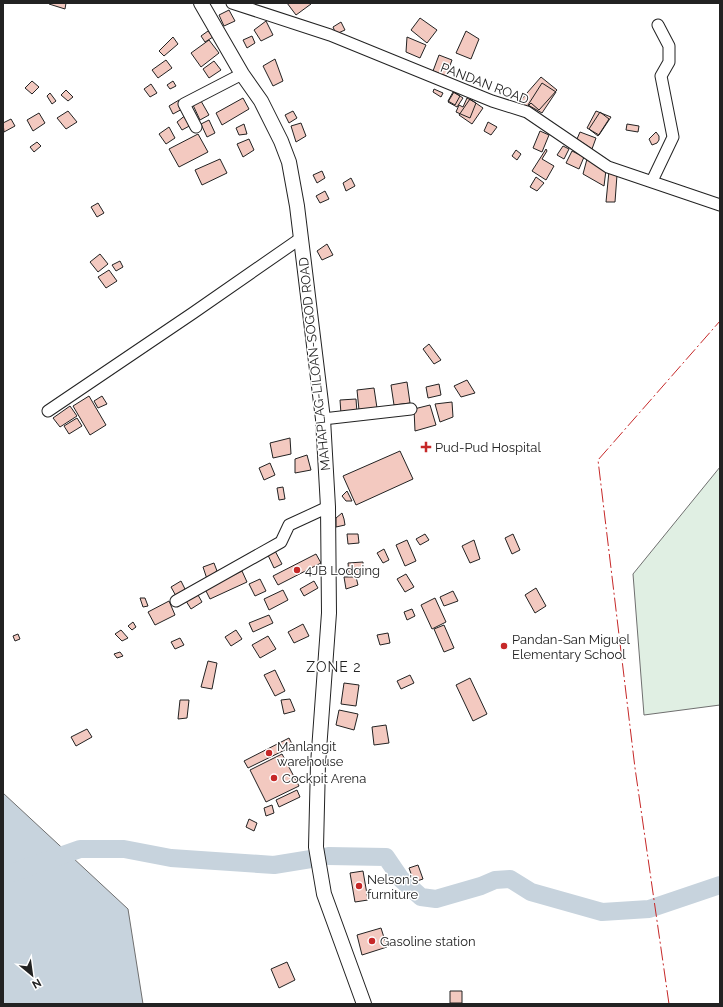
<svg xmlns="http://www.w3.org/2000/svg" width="723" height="1007" font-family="Raleway,sans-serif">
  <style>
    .green { fill: #e0efe3; stroke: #6f6f6f }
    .water { fill: #c7d3dd; stroke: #6f6f6f }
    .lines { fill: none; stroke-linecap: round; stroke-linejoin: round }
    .river { stroke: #c7d3dd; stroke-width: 18 }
    .building { fill: #f3c9c0; stroke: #222 }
    .minor-casing { stroke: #222; stroke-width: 13 }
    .major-casing { stroke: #222; stroke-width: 16 }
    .minor { stroke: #fff; stroke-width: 11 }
    .major { stroke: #fff; stroke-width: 14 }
    .power { stroke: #c62828; stroke-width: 1; stroke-dasharray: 14 3 2 3; stroke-linecap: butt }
    .poi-dot { fill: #c62828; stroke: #fff; stroke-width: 1.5 }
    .labels { text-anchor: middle; stroke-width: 3; stroke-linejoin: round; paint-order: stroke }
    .street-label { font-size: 13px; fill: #222; stroke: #fff }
    .poi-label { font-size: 13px; fill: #222; stroke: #fff; text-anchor: start }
    .neighbourhood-label { font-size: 14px; letter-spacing: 1px; fill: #222; stroke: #fff }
  </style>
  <rect width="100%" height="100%" fill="#fff"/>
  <path class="green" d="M720,467v238l-76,10 -11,-141z"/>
  <path class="water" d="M3,793l125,116 15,95h-140z"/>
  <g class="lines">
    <path class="river" d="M328,856l58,1 15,22 20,18 15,2 45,-13 14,-6 15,-1 21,13 71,20 47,-3 71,-24
      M3,876l77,-27h44l47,9 103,7 37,-6"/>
  </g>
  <path class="building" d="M49,3h17l-1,6 -16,-5z
    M287,3h23l1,1 -15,11z
    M229,10l6,11 -11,5 -5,-11z
    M420,18l17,12 -10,13 -16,-13z
    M266,21l7,14 -12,6 -7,-11z
    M341,22l4,8 -9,4 -3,-7z
    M208,31l5,6 -8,5 -4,-6z
    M466,31l13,8 -8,20 -15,-6z
    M252,36l3,7 -8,5 -4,-8z
    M173,37l5,7 -14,12 -5,-5z
    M407,37l19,8 -6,13 -14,-6z
    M209,40l10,13 -18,14 -10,-14z
    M439,55l13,5 -6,16 -13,-5z
    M275,59l8,22 -10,5 -10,-20z
    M166,60l6,8 -14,10 -6,-8z
    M214,61l7,9 -12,8 -6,-9z
    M541,77l16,13 -18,20 -8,-7 -4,4 -7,-6z
    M32,81l7,6 -7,7 -7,-6z
    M173,81l3,5 -6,3 -3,-4z
    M542,83l14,9 -14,21 -14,-8z
    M151,84l6,9 -7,4 -6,-8z
    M434,89l9,4 -2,4 -8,-5z
    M66,90l7,7 -5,4 -7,-6z
    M453,92l7,4 -5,9 -7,-4z
    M454,92l9,6 -6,9 -9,-5z
    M50,93l6,8 -4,3 -5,-8z
    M243,98l6,11 -27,16 -6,-12z
    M467,98l9,5 -6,15 -14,-6 3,-7 4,2z
    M470,99l13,9 -11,16 -13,-9z
    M179,100l5,8 -11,6 -4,-8z
    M201,101l8,14 -9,5 -7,-15z
    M68,111l9,11 -11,7 -9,-11z
    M293,111l4,7 -8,5 -4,-8z
    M596,111l15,6 -12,18 -12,-7z
    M600,112l9,7 -11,17 -9,-7z
    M39,113l6,10 -12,8 -6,-11z
    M187,114l6,10 -11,6 -5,-8z
    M11,119l4,7 -11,6 -1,-9z
    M209,120l6,13 -8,4 -6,-13z
    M488,122l9,5 -6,8 -7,-4z
    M301,123l5,13 -10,6 -5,-16z
    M244,124l3,10 -8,1 -3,-7z
    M627,124l12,2 -1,6 -12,-2z
    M169,127l6,11 -9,6 -7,-10z
    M540,131l9,4 -7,17 -9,-4z
    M580,132l16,6 -4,11 -15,-10z
    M656,132l3,4v4l-2,3 -5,2 -3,-6z
    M198,134l10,18 -29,15 -10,-18z
    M249,139l5,11 -11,7 -6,-13z
    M37,142l4,4 -7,6 -4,-5z
    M563,146l6,3 -5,10 -7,-4z
    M546,149l1,2 -5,8 12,7 -8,14 -14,-9z
    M516,150l5,4 -4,6 -5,-4z
    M572,151l12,6 -5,12 -13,-6z
    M220,159l7,14 -25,12 -7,-15z
    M587,159l19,11 -2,16 -21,-12z
    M322,171l3,7 -8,5 -4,-8z
    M609,171l8,4 -2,27h-9z
    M536,177l8,6 -7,8 -7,-4z
    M351,178l4,8 -9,5 -3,-8z
    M325,191l4,8 -9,4 -4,-7z
    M98,203l6,10 -7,4 -6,-10z
    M327,244l6,11 -11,5 -5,-9z
    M100,254l8,10 -10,8 -8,-10z
    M120,261l3,6 -7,4 -4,-6z
    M109,270l8,11 -11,7 -8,-11z
    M429,344l12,16 -7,4 -11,-15z
    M467,380l8,13 -14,4 -7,-11z
    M407,382l3,21 -16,2 -3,-20z
    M439,384l2,11 -13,3 -2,-11z
    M374,388l3,20 -18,2 -2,-20z
    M89,396l17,29 -16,10 -17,-29z
    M102,396l5,8 -9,4 -4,-7z
    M356,399l1,14 -16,1 -1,-14z
    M452,402l1,15 -13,5 -5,-18z
    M430,405l6,20 -21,6 -1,-22z
    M70,406l7,10 -17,11 -7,-9z
    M77,418l5,8 -13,8 -5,-8z
    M290,438l1,16 -18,4 -3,-15z
    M400,451l13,28 -57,26 -13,-29z
    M307,455l4,15 -16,3v-14z
    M270,463l5,12 -11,5 -5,-12z
    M283,487l2,12 -6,1 -2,-12z
    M347,491l5,10h-6l-4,-5z
    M342,513l2,6 1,6 -9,2v-9z
    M347,534h11l1,9 -11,1z
    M425,534l4,6 -9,5 -4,-6z
    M513,534l7,16 -8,4 -7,-16z
    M407,540l9,21 -11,5 -9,-21z
    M474,540l6,19 -10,4 -8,-17z
    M274,549l8,15 -8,4 -7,-15z
    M384,549l5,11 -6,3 -6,-10z
    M316,554l5,9 -43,22 -5,-9z
    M363,562v11l-14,2 -1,-12z
    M214,563l3,8 -10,8 -4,-12z
    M242,571l5,11 -37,17 -5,-10z
    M406,574l8,13 -9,5 -8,-13z
    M344,577h12l2,8 -12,4z
    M260,579l6,12 -11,5 -6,-12z
    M181,581l5,10 -10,5 -5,-9z
    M314,581l4,7 -14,8 -4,-7z
    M536,588l10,18 -11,7 -10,-18z
    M283,590l5,10 -19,10 -5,-11z
    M453,591l5,10 -14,5 -4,-9z
    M198,595l4,7 -11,7 -5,-8z
    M140,598h5l3,8 -5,1z
    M435,598l11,24 -14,7 -11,-24z
    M169,601l6,14 -20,10 -7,-13z
    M412,609l3,7 -8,4 -3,-8z
    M269,615l4,8 -20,9 -4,-9z
    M133,622l3,5 -4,3 -4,-4z
    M303,624l6,12 -15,7 -6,-11z
    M444,625l10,23 -10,4 -10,-23z
    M121,630l7,8 -6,3 -7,-7z
    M236,630l6,9 -11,7 -6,-9z
    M388,633l2,10 -10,2 -3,-10z
    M18,634l2,5 -5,2 -2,-5z
    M268,636l8,13 -16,9 -8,-13z
    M180,638l4,7 -9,4 -4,-7z
    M120,652l3,4 -6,2 -3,-4z
    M208,661l9,2 -5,26 -11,-2z
    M275,670l10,21 -10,5 -11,-21z
    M410,675l4,8 -13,6 -4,-8z
    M470,678l17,36 -14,7 -17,-36z
    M344,683l15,2 -3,21 -15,-2z
    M290,699l5,12 -11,3 -3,-14z
    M180,700h9l-2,18 -9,1z
    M339,710l19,4 -4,16 -18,-5z
    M386,725l3,18 -15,2 -2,-18z
    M87,729l5,8 -16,9 -5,-9z
    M289,738l4,8 -45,22 -4,-7z
    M282,754l17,32 -33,16 -16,-32z
    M297,790l3,7 -21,10 -3,-7z
    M272,805l2,8 -8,3 -2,-8z
    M249,819l8,4 -3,8 -8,-4z
    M418,865l5,14 -9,3 -5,-14z
    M363,871l5,29 -13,2 -5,-29z
    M381,928l6,19 -25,8 -5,-20z
    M287,962l8,18 -16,8 -8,-19z
    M450,991h12v12h-12z"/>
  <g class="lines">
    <defs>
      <path id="minor" d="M232,3l98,32 162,66 35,11 81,55 112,38
        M196,127l-12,-23 58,-30
        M652,181l21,-44 -12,-61 8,-14v-16l-11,-21
        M48,411l145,-98 108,-75
        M323,419l88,-10
        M176,601l105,-59 8,-17 39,-18"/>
      <path id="major" d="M201,3l41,71 19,27 20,40 8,21 8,44 26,213 5,88 1,106 -11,151 -2,83 8,47 40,110"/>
    </defs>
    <use href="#minor" class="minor-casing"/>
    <use href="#major" class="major-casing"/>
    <use href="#minor" class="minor"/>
    <use href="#major" class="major"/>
    <path class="power" d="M669,1004l-34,-236 -37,-308 122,-139"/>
  </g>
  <g class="poi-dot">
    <path d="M424 441h4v4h4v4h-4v4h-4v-4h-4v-4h4z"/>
    <circle cx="297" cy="570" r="4"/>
    <circle cx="504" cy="646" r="4"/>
    <circle cx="269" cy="753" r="4"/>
    <circle cx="274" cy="778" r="4"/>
    <circle cx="359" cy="886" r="4"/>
    <circle cx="372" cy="941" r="4"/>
  </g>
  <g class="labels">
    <g class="street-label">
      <text transform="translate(485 83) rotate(21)" y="5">PANDAN ROAD</text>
      <text transform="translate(314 364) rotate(-96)" y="5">MAHAPLAG-LILOAN-SOGOD ROAD</text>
    </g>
    <g class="poi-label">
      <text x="435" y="452">Pud-Pud Hospital</text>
      <text x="305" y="575">4JB Lodging</text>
      <text x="512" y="644">Pandan-San Miguel<tspan x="512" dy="15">Elementary School</tspan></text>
      <text x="277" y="751">Manlangit<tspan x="277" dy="15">warehouse</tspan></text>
      <text x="282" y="783">Cockpit Arena</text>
      <text x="367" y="884">Nelson's<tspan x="367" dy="15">furniture</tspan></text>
      <text x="380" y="946">Gasoline station</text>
    </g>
    <g class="neighbourhood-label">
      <text x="334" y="672">ZONE 2</text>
    </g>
  </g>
  <rect width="723" height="1007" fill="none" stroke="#222222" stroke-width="8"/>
  <g transform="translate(32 975) rotate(151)" stroke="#ffffff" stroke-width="3" paint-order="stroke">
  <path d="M0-3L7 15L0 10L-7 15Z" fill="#222222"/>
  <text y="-6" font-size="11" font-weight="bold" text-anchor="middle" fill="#222222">N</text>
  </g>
</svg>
